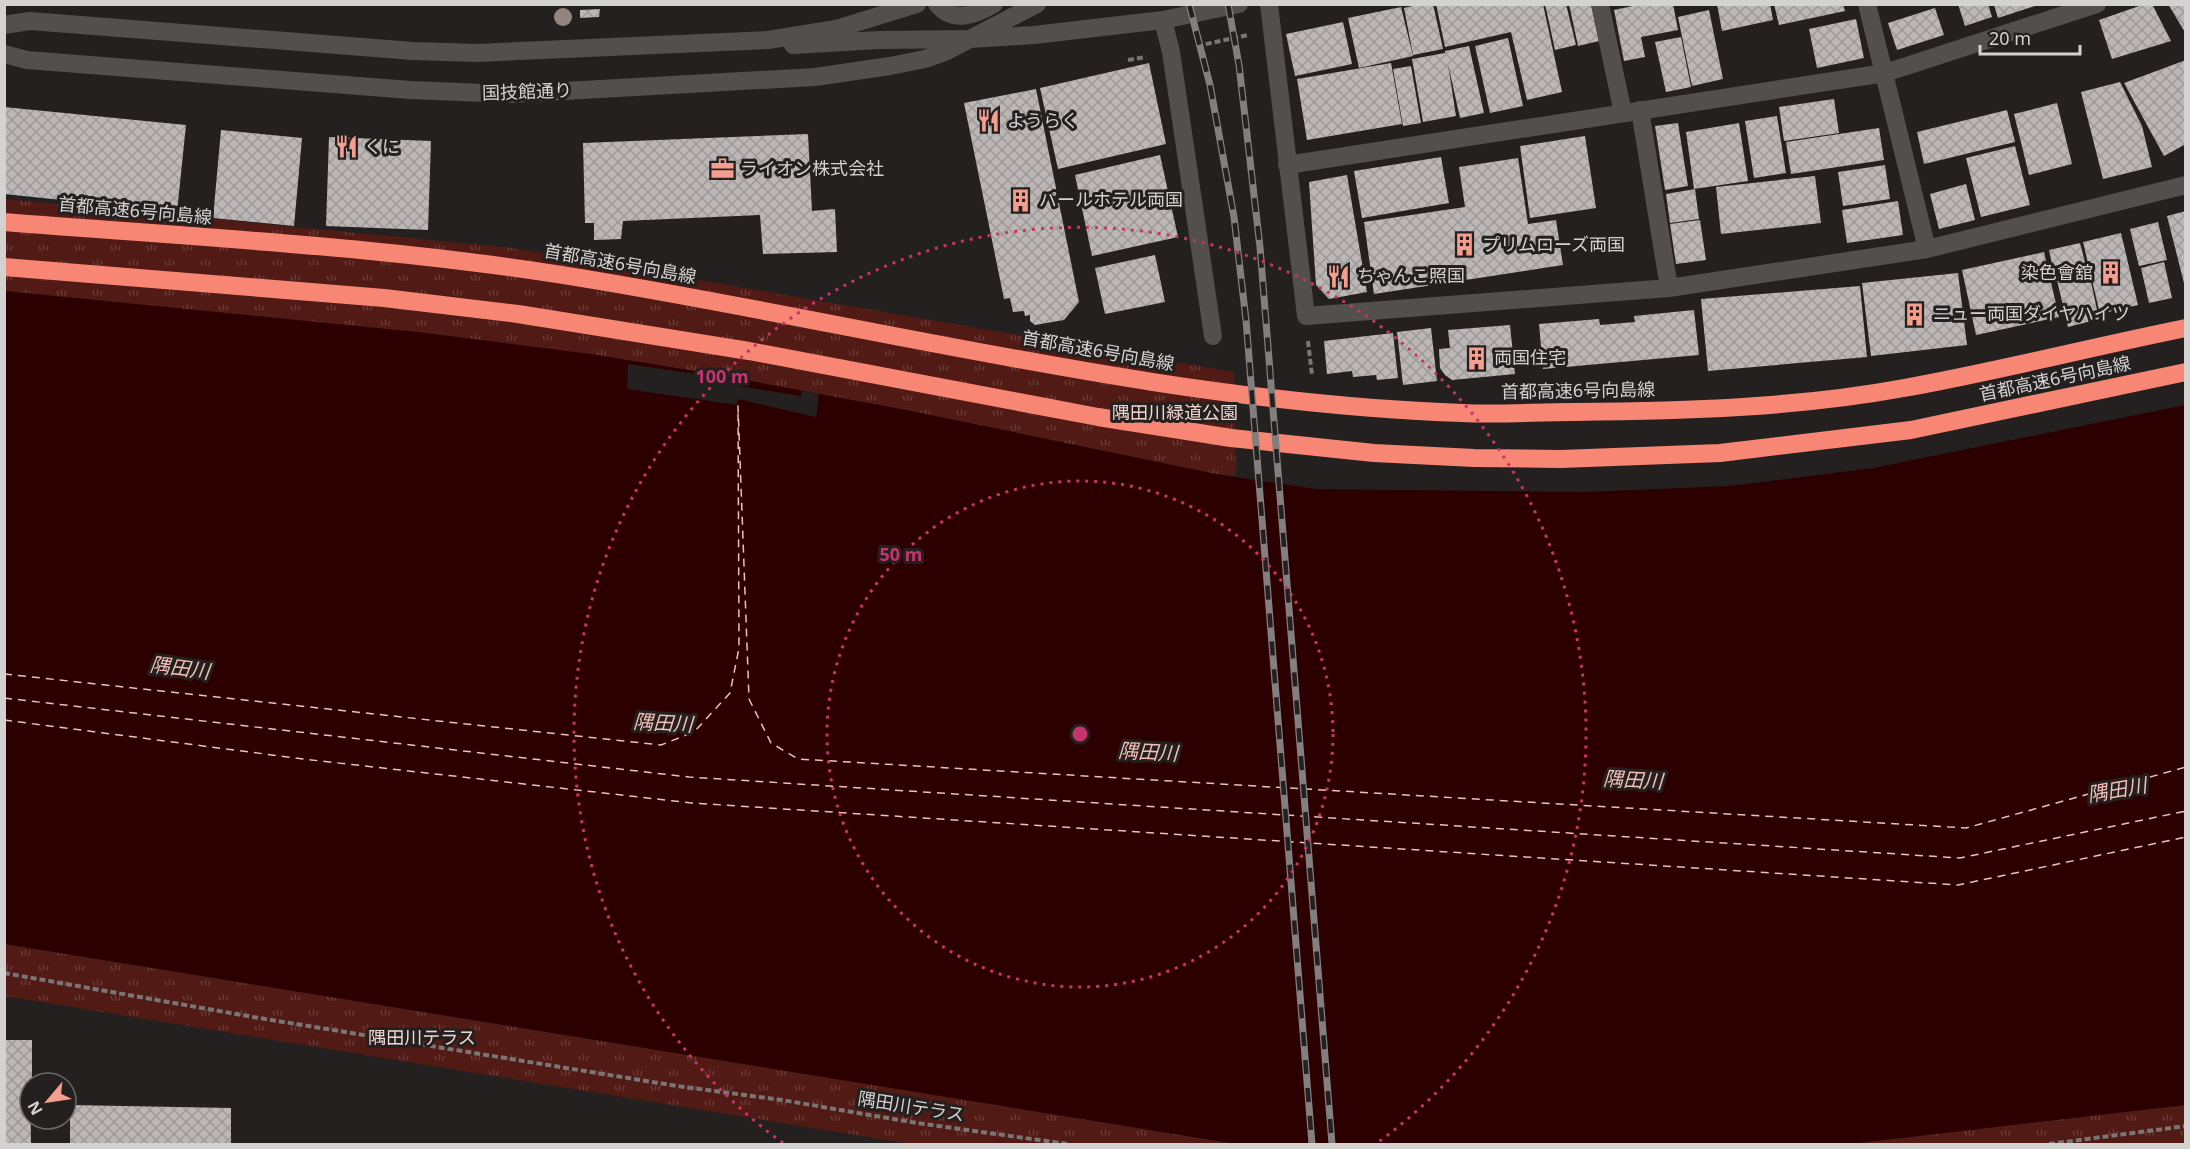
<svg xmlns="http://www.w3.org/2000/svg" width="2190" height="1149" font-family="'Noto Sans','Noto Sans JP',sans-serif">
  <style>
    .park { fill: url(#park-tufts) }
    .water { fill: #2d0000 }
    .pier { fill: #24201f }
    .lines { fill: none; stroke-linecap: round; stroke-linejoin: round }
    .ferry { stroke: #f2beb5; stroke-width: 1.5; stroke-dasharray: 8 6; stroke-linecap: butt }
    .building { fill: url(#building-cross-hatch) }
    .path { stroke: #797675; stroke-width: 4; stroke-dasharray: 6 3; stroke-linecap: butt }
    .minor { stroke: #534f4e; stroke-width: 18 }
    .highway { stroke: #f88675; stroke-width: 18 }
    .rail-casing { stroke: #827f7e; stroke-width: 7 }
    .rail { stroke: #24201f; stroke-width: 4.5; stroke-dasharray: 14; stroke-linecap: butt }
    .tree { fill: #948480 }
    .ring { fill: none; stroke: #c5346d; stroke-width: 3; stroke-dasharray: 3 6 }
    .labels { text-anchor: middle; stroke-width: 6; stroke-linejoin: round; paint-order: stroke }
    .street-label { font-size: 18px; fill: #d4d2d1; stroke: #24201f }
    .poi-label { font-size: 18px; fill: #d4d2d1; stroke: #24201f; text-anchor: start }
    .park-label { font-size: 18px; fill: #f0d5d0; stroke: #24201f }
    .water-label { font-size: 20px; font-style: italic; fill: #f2beb5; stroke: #24201f }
    .centre { fill: #c5346d; stroke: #24201f; stroke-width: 3 }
    .ring-label { font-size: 18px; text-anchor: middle; font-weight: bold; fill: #c5346d; stroke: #24201f; stroke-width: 6; stroke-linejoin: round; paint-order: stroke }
  </style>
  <defs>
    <pattern id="park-tufts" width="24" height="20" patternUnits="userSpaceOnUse" patternTransform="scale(1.5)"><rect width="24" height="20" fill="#511a14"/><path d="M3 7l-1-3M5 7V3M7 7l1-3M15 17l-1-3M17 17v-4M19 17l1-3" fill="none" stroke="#693a35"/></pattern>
    <pattern id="building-cross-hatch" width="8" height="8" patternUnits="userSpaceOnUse" patternTransform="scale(1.5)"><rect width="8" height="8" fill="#bcb7b6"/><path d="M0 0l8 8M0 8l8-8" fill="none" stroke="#9d9998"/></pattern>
  </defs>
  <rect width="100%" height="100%" fill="#24201f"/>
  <path class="park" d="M4,199l508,49 722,124 2,104 -20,-2 -305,-63 -198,-37 -123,-20 -173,-22 -412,-41z
    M4,944l1232,200h-325l-906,-148z
    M2185,1105v39h-335z"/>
  <path class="water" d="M4,291l413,41 173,22 123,20 198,37 305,63 100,15 267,3 146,-6 144,-18 312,-63v700l-335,39h-614l-1231,-200z"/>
  <path class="pier" d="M628,364l110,16v6l63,10 1,-6 17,4 -3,23 -78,-18 -1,6 -110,-16z"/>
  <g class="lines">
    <path class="ferry" d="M4,674l657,71 33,-13 36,-39 9,-45 -1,-242 11,293 22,44 27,16 1168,69 220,-61
      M4,698l685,79 1271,81 226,-47
      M4,720l299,39 389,44 1266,82 228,-48"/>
  </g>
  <path class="building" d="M1420,4h13l10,45 -30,6 -9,-47z
    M1436,4h107l19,88 -35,8 -16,-68 -66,15z
    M1545,4h21l10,41 -21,5z
    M1569,4h22l8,37 -21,5z
    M1642,4h31l5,26 -37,7 4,20 -21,4 -10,-51z
    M1717,4h53l3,16 -51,11z
    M1774,4h69l2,7 -66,14z
    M1958,4h30l4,13 -27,9z
    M2145,4h7l19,37 -59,18 -13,-39z
    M2168,4h18v30z
    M1994,5h44l-40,13z
    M1401,7l12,49 -54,12 -11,-50z
    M1935,8l9,27 -47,15 -9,-27z
    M600,9l-1,8 -19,1v-8z
    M1709,10l14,69 -31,7 -14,-69z
    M1856,19l8,39 -47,10 -8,-39z
    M1343,22l9,42 -57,12 -9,-42z
    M1681,37l10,50 -25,5 -11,-50z
    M1508,38l15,68 -33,7 -15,-67z
    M1469,46l15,67 -24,5 -12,-54 8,52 -33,6 -11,-63 33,-6v-2z
    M2186,60v84l-22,12 -40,-73z
    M1149,63l17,81 -108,25 -18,-81z
    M1391,63l11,61 -95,16 -10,-61z
    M1411,66l10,57 -18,3 -10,-57z
    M2120,82l22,44 10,41 -49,12 -22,-87z
    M1036,89l43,213 -15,18 -29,5 -5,-4v-6l-5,1 -1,-5 -11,1 -3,-14 -6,1 -40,-196z
    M1834,99l5,34 -55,8 -5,-34z
    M2057,103l15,61 -43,11 -15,-61z
    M4,107l182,18 -9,87 -173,-18z
    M2007,110l8,32 -91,22 -7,-32z
    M1777,116l9,57 -32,5 -9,-57z
    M1678,123l10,63 -23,4 -10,-64z
    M1739,123l9,58 -54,8 -8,-57z
    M1879,128l5,32 -93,14 -5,-32z
    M221,130l81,8 -8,88 -81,-8z
    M808,134l4,77 23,-2 2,43 -74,2 -3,-39 -137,6 -2,18 -27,1v-17h-9l-2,-80z
    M1585,136l11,72 -66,10 -10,-72z
    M329,137l102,4 -3,89 -102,-4z
    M2015,146l15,59 -49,12 -15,-59z
    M1160,155l18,82 -86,19 -17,-81z
    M1441,157l8,46 -87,15 -8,-47z
    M1518,158l10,66 28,-4 7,45 -189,29 -10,-72 101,-15 -6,-40z
    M1885,165l5,34 -47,7 -5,-34z
    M1347,175l20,117 -38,7 -13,-14 -7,-103z
    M1815,176l6,47 -100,11 -5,-47z
    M1966,184l9,36 -36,9 -9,-35z
    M1695,189l4,30 -29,4 -4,-29z
    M1898,201l5,34 -56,8 -5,-33z
    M2186,211v76h-1l-18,-71z
    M1700,220l6,40 -30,4 -6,-40z
    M2158,222l9,38 -28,6 -9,-37z
    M2121,233l17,72 -38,9 -17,-72z
    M2080,243l6,23 -32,7 -5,-23z
    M2044,252l15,65 -83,18 -14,-65z
    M1155,255l10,47 -60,12 -10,-46z
    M2164,262l8,36 -23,5 -8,-35z
    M2088,268l11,51 -31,8 -12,-51z
    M1958,273l9,72 -96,11 -9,-73z
    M1860,286l7,71 -159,14 -7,-72z
    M1694,310l5,45 -156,14 -4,-45 60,-5 1,6 35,-3 -1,-6z
    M1510,325l5,49 -63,6 -7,-5 -5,-7 -1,-19 11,-1 -2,-18z
    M1431,328l6,53 -34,4 -6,-53z
    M1393,333l5,45 -21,2 -1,-5 -23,2 -1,-6 -25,3 -3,-33z
    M4,1040h28v43h-2l1,61h-27z
    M70,1105l161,3v36h-161z"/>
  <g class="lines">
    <path class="path" d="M1197,46l51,-11
      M1128,60l18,-3
      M1308,341l4,34
      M4,973l249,44 424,69 105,14 135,23 151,21
      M2049,1144l137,-18"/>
    <path class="minor" d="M937,4c16,20 38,11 57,0
      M1269,4l37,312 363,-28 258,-39 259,-64
      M1600,4l23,109
      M1867,4l60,245
      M1163,20l8,32 42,284
      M4,25l26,-4 383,30 64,2 291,-13 68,-11 81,-25
      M793,45l86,-5 91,-1 64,-4 129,-15 76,-16
      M4,54l23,6 383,30 101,4 304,-17 75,-11 35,-7 20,-7 92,-48
      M1640,110l29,178
      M1287,165l598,-92 212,-69"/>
    <path class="highway" d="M4,222c199,16 399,25 595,59 287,48 572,122 864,132 36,2 73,-1 110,-1 111,-1 222,-4 331,-24 94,-17 188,-41 282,-60
      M4,267l380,31 134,16 231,37 349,66 133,21 143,15 100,5 87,1 159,-6 191,-23 275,-58"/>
    <defs>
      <path id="rail" d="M1189,4l21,81 24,132 12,103 66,824
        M1228,4l11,61 21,182 72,897"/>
    </defs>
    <use href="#rail" class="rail-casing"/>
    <use href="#rail" class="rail"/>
  </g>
  <circle class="tree" cx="563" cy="17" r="9"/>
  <g class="ring">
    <circle cx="1080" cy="734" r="253"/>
    <path d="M783 1143A506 506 0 1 1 1377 1143"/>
  </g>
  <defs>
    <symbol id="restaurant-bare" viewBox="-9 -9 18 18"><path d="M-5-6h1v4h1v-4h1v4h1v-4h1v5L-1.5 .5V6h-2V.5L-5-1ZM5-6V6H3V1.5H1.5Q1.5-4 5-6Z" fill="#f59d8f" stroke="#24201f" stroke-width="2.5" paint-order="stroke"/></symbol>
    <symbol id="office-bare" viewBox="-9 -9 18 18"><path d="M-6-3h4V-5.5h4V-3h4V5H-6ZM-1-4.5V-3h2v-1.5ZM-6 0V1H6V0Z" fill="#f59d8f" stroke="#24201f" stroke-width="2.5" paint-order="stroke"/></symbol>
    <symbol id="building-bare" viewBox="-9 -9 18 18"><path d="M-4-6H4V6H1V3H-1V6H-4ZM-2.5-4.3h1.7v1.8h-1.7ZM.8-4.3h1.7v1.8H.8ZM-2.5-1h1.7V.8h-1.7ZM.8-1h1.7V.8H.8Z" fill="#f59d8f" stroke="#24201f" stroke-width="2.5" paint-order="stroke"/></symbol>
  </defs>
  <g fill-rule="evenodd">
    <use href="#restaurant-bare" x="972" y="104" width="33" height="33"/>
    <use href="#restaurant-bare" x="330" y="130" width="33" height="33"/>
    <use href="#office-bare" x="706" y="152" width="33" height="33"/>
    <use href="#building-bare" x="1004" y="184" width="33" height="33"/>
    <use href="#building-bare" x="1448" y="228" width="33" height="33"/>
    <use href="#building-bare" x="2094" y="256" width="33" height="33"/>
    <use href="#restaurant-bare" x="1322" y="260" width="33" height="33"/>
    <use href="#building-bare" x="1898" y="298" width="33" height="33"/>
    <use href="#building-bare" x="1460" y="342" width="33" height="33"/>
  </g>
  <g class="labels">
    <g class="street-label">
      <text transform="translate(527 92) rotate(-2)" y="6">国技館通り</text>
      <text transform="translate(135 211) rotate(5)" y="6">首都高速6号向島線</text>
      <text transform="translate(620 264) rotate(10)" y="6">首都高速6号向島線</text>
      <text transform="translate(1098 351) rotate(10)" y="6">首都高速6号向島線</text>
      <text transform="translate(2055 379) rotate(-12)" y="6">首都高速6号向島線</text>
      <text transform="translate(1578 391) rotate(-1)" y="6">首都高速6号向島線</text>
      <text transform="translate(911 1107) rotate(9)" y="6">隅田川テラス</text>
    </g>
    <g class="poi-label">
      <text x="1007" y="127">ようらく</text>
      <text x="364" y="153">くに</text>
      <text x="740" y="175">ライオン株式会社</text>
      <text x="1039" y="206">パールホテル両国</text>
      <text x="1482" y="251">プリムローズ両国</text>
      <text x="2093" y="279" text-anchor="end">染色會舘</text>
      <text x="1357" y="282">ちゃんこ照国</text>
      <text x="1933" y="320">ニュー両国ダイヤハイツ</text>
      <text x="1494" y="364">両国住宅</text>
    </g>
    <g class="park-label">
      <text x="1175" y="419">隅田川緑道公園</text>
      <text x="422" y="1044">隅田川テラス</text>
    </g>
    <g class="water-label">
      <text transform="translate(180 668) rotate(7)" y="7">隅田川</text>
      <text transform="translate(663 723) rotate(3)" y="7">隅田川</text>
      <text transform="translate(1148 752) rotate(3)" y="7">隅田川</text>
      <text transform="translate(1633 780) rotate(3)" y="7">隅田川</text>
      <text transform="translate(2117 790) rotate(-10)" y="7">隅田川</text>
    </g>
  </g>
  <circle cx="1080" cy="734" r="9" class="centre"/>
  <g class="ring-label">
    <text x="722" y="383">100 m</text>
    <text x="901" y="561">50 m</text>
  </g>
  <rect width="2190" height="1149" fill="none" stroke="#d4d2d1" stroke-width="12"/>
  <g transform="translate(48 1101) rotate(241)"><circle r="28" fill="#24201f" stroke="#6a6766" stroke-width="1.5"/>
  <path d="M0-4.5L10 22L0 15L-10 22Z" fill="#f59d8f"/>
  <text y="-9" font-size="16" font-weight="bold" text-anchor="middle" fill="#d4d2d1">N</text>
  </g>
  <path d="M1980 45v9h100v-9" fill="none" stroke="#d4d2d1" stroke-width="3"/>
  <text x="1989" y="45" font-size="18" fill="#d4d2d1" stroke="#24201f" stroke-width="4.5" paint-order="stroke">20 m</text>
</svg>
